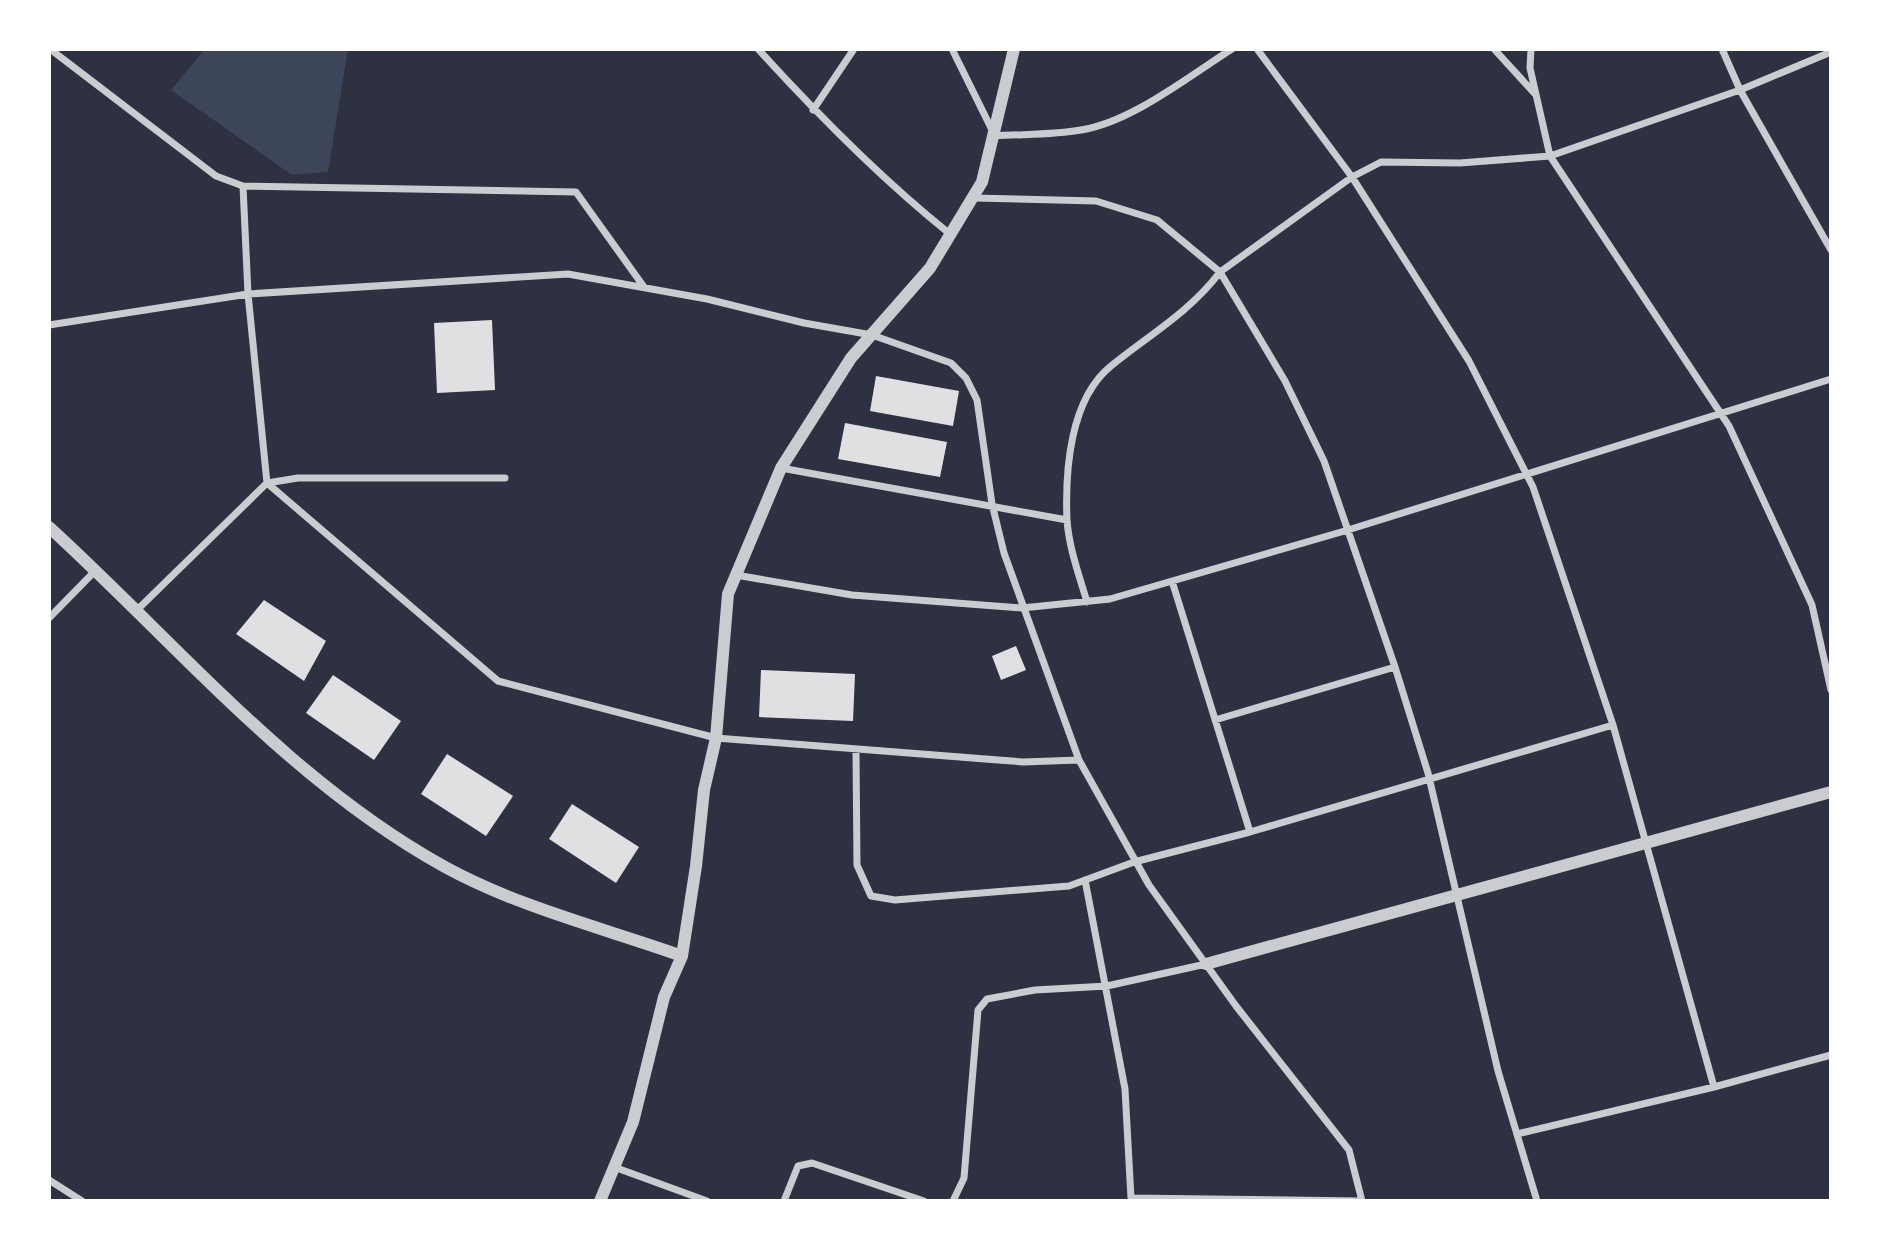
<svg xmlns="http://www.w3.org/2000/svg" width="1880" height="1250" font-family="Figtree,sans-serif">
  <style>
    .green { fill: #3c4559 }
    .building { fill: #e0e0e3 }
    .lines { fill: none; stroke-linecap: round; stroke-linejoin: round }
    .minor { stroke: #caccd0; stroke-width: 7 }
    .tertiary { stroke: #caccd0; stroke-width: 12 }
  </style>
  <rect width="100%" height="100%" fill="#2d3142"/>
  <path class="green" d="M205,49h143l-20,123 -36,3 -121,-85z"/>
  <path class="building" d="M492,320l3,70 -58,3 -3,-70z
    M876,376l83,15 -6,35 -83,-15z
    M845,423l102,19 -7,35 -102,-18z
    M264,600l62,41 -22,40 -68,-47z
    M1016,646l10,24 -25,10 -9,-24z
    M761,670l94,4 -2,47 -94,-4z
    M333,675l68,46 -27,39 -68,-47z
    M447,754l66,42 -27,40 -65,-42z
    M572,804l67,43 -23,36 -67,-44z"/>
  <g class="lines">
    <path class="minor" d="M50,49l166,127 27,10 5,108 19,189 -131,128
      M758,49c60,66 122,129 192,185
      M952,49l43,87c28,-2 58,-1 86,-6 51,-8 108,-54 151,-81
      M1257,49l95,128 117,184 64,126 80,238 101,362
      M1494,49l42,46
      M1531,49l-1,19 20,88 179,270 83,179 19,85
      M1722,49l18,41 91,160
      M813,110l41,-61
      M243,186l333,6 68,95
      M973,198l123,3 61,19 63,52 65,109 39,80 71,206 33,106 70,298 39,130
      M49,325l199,-31 320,-20 139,25 97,24 68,12 79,28 15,15 11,22 15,104 12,49 75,207 70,125 87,121 113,144 13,51
      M781,468l286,52
      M267,483l231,198 218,57 307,24 56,-2
      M267,483l31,-5h207
      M736,575l116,20 170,13 88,-9 238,-69 483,-151
      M1172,581l78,251
      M1087,602c-8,-27 -18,-54 -20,-82 -2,-50 3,-121 44,-154 38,-31 79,-54 109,-94l132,-95 29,-15 79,1 90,-7 190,-66 91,-38
      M49,618l47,-48
      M1215,720l180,-53
      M856,751l1,114 14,31 24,4 174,-14 65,-24 116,-30 363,-107
      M1085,880l40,209 6,109 231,3
      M1517,1134l197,-47 117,-32
      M614,1167l93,34
      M49,1180l33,21
      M784,1201l14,-35 14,-3 112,38
      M953,1201l11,-23 14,-168 9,-11 48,-9 72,-4 99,-22"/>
    <path class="tertiary" d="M49,527c128,117 242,255 396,340 73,40 158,61 237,89
      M1206,964l625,-172
      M600,1201l33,-79 31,-125 18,-41 14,-90 8,-76 12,-52 12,-144 53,-126 70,-110 79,-90 52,-86 32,-133"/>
  </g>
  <rect width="1880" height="1250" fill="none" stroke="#ffffff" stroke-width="102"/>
</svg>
